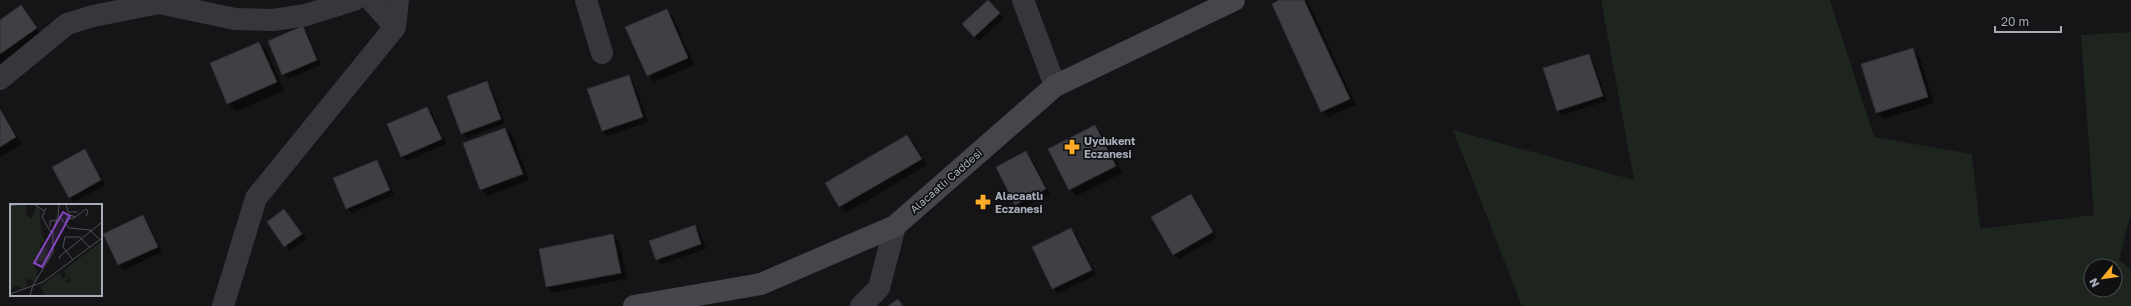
<svg xmlns="http://www.w3.org/2000/svg" width="2131" height="306" font-family="'Golos Text',sans-serif">
  <style>
    .green { fill: #1d251e; fill-rule: evenodd }
    .shadow { fill: #0007 }
    .building { fill: #3f4044; stroke: #2f2f33 }
    .lines { fill: none; stroke-linecap: round; stroke-linejoin: round }
    .street { stroke: #36373c; stroke-width: 22 }
    .secondary { stroke: #44464c; stroke-width: 22 }
    .labels { text-anchor: middle; stroke-width: 3.5; stroke-linejoin: round; paint-order: stroke }
    .poi-label { font-size: 11px; font-weight: bold; fill: #a6acb8; stroke: #101012; text-anchor: start }
    .street-label { font-size: 11px; fill: #a6acb8; stroke: #101012 }
    .inset-road { fill: none; stroke: #4f5157; stroke-width: 1 }
    .view { fill: #8446be; fill-opacity: 0.15; stroke: #8446be; stroke-width: 2 }
    .inset-edge { fill: none; stroke: #a6acb8; stroke-width: 2 }
  </style>
  <rect width="100%" height="100%" fill="#151517"/>
  <path class="green" d="M1601,0h229l44,137 98,17 8,75 114,-14 -13,-180 50,-3v180l-12,48 12,10v36h-609l-69,-176 181,50zM2091,266h24v24h-24z"/>
  <path class="shadow" d="M1282,0h25l49,105 -28,12 -6,-6z
    M993,6l11,12 -25,23 -5,-5z
    M666,10l7,7 21,48 -40,17 -6,-7z
    M25,11l16,22 -41,30v-42z
    M303,27l4,5 14,33 -33,14 -5,-5z
    M259,43l8,8 17,40 -48,20 -8,-8z
    M1913,49l6,7 15,47 -50,16 -7,-7z
    M1588,55l5,5 14,41 -45,14 -4,-5z
    M628,76l5,5 15,41 -41,14 -5,-5 -14,-41z
    M486,82l5,5 14,36 -38,15 -5,-5z
    M0,108l22,36 -22,13z
    M427,108l5,5 14,31 -39,17 -5,-5z
    M1094,126l7,6 21,41 -46,23 -6,-7z
    M505,129l7,6 17,45 -41,16 -7,-7z
    M907,136l7,6 13,23 -81,48 -6,-6 -14,-23z
    M84,151l5,5 16,29 -31,17 -5,-5z
    M1026,152l5,5 19,37 -29,15 -5,-5z
    M376,161l5,5 13,29 -42,18 -5,-5z
    M1191,196l5,4 21,37 -38,22 -5,-5z
    M284,211l22,28 -16,12 -22,-28z
    M143,216l4,5 15,31 -38,18 -5,-5 -15,-31z
    M694,226l5,5 7,18 -45,15 -4,-5z
    M1071,229l5,5 20,41 -38,18 -5,-5z
    M613,236l6,6 8,37 -74,14 -6,-6z"/>
  <path class="building" d="M988,0l12,13 -26,24 -12,-13z
    M1279,0h25l46,99 -29,13 -49,-108z
    M21,5l16,23 -37,26v-34z
    M667,9l21,49 -41,18 -22,-49z
    M303,26l14,34 -35,15 -14,-34z
    M259,42l18,40 -50,22 -17,-41z
    M1913,48l15,49 -52,16 -15,-49z
    M1589,54l14,42 -46,15 -14,-43z
    M629,75l14,42 -41,14 -15,-42z
    M487,81l14,38 -40,15 -14,-38z
    M427,107l15,32 -41,18 -14,-33z
    M0,109l16,28 -16,10z
    M1095,125l21,41 -47,24 -21,-41z
    M505,128l18,46 -43,16 -17,-47z
    M907,135l15,24 -83,48 -14,-24z
    M85,149l16,31 -32,18 -17,-31z
    M1026,151l20,38 -31,16 -19,-38z
    M377,160l13,30 -44,19 -13,-31z
    M1191,194l22,38 -40,23 -22,-38z
    M284,209l18,25 -18,13 -17,-25z
    M143,215l15,32 -40,18 -15,-31z
    M695,225l6,19 -45,16 -7,-19z
    M1071,228l21,42 -40,19 -20,-42z
    M613,234l8,39 -75,14 -7,-38z
    M898,299l5,7h-15z"/>
  <g class="lines">
    <path class="street" d="M371,0l24,27
      M586,0l16,53
      M1023,0l32,86
      M0,79l67,-55 26,-8 66,-13 76,16 38,1 33,-5 48,-15
      M223,306l33,-108 139,-171 3,-27
      M861,306l18,-18 16,-62"/>
    <path class="secondary" d="M634,306l127,-22 134,-58 160,-140 179,-86"/>
  </g>
  <defs>
    <symbol id="pharmacy-bare" viewBox="-9 -9 18 18"><path d="M-2-6h4v4h4v4h-4v4h-4v-4h-4v-4h4Z" fill="#fdac27" stroke="#101012" stroke-width="2.5" paint-order="stroke"/></symbol>
  </defs>
  <g fill-rule="evenodd">
    <use href="#pharmacy-bare" x="1061" y="136" width="22" height="22"/>
    <use href="#pharmacy-bare" x="972" y="191" width="22" height="22"/>
  </g>
  <g class="labels">
    <g class="poi-label">
      <text x="1084" y="145">Uydukent<tspan x="1084" dy="13">Eczanesi</tspan></text>
      <text x="995" y="200">Alacaatlı<tspan x="995" dy="13">Eczanesi</tspan></text>
    </g>
    <g class="street-label">
      <text transform="translate(946 181) rotate(-41)" y="4">Alacaatlı Caddesi</text>
    </g>
  </g>
  <g transform="translate(10 204)">
    <rect width="92" height="92" fill="#151517"/>
    <path d="M16,0v10l6,5 4,-13 4,4 1,22 4,10 -4,1 -1,5 8,1 -4,4 7,2 -2,6h-11l-1,2 4,4 -6,-3 -1,4 4,2 -2,4 2,2 -4,6 -5,-4 -3,4v5l-6,2 -1,-4 -4,1 -5,6v-85zM92,37v55h-62l4,-1 -3,-9 18,-13 4,6 3,-3 3,2 -4,5 5,-1 1,-2 -8,-9z" fill="#1d251e"/>
    <path class="inset-road" d="M24,0l10,7M56,0l2,8h9M0,2l12,-2M36,4l-4,9 10,17M49,12l10,12 21,2 10,10M58,15l6,-1 12,-9 2,2 -2,5M55,21l3,-11 7,3M40,23v-6l7,-1M50,55l-1,-2 43,-35M63,56l-10,-13 2,-10h15l10,11M0,90l33,-12 59,-44M20,92l3,-11 20,-33v-22l5,-14 1,-12"/>
    <path class="view" d="M53,8l7,4 -28,51 -8,-4z"/>
    <rect width="92" height="92" class="inset-edge"/>
  </g>
  <g transform="translate(2103 278) rotate(241)"><circle r="19" fill="#101012" stroke="#4c4e54"/>
  <path d="M0-3L7 15L0 10L-7 15Z" fill="#fdac27"/>
  <text y="-6" font-size="11" font-weight="bold" text-anchor="middle" fill="#a6acb8">N</text>
  </g>
  <path d="M1995 26v6h66v-6" fill="none" stroke="#a6acb8" stroke-width="2"/>
  <text x="2001" y="26" font-size="12" fill="#a6acb8" stroke="#101012" stroke-width="3" paint-order="stroke">20 m</text>
</svg>
